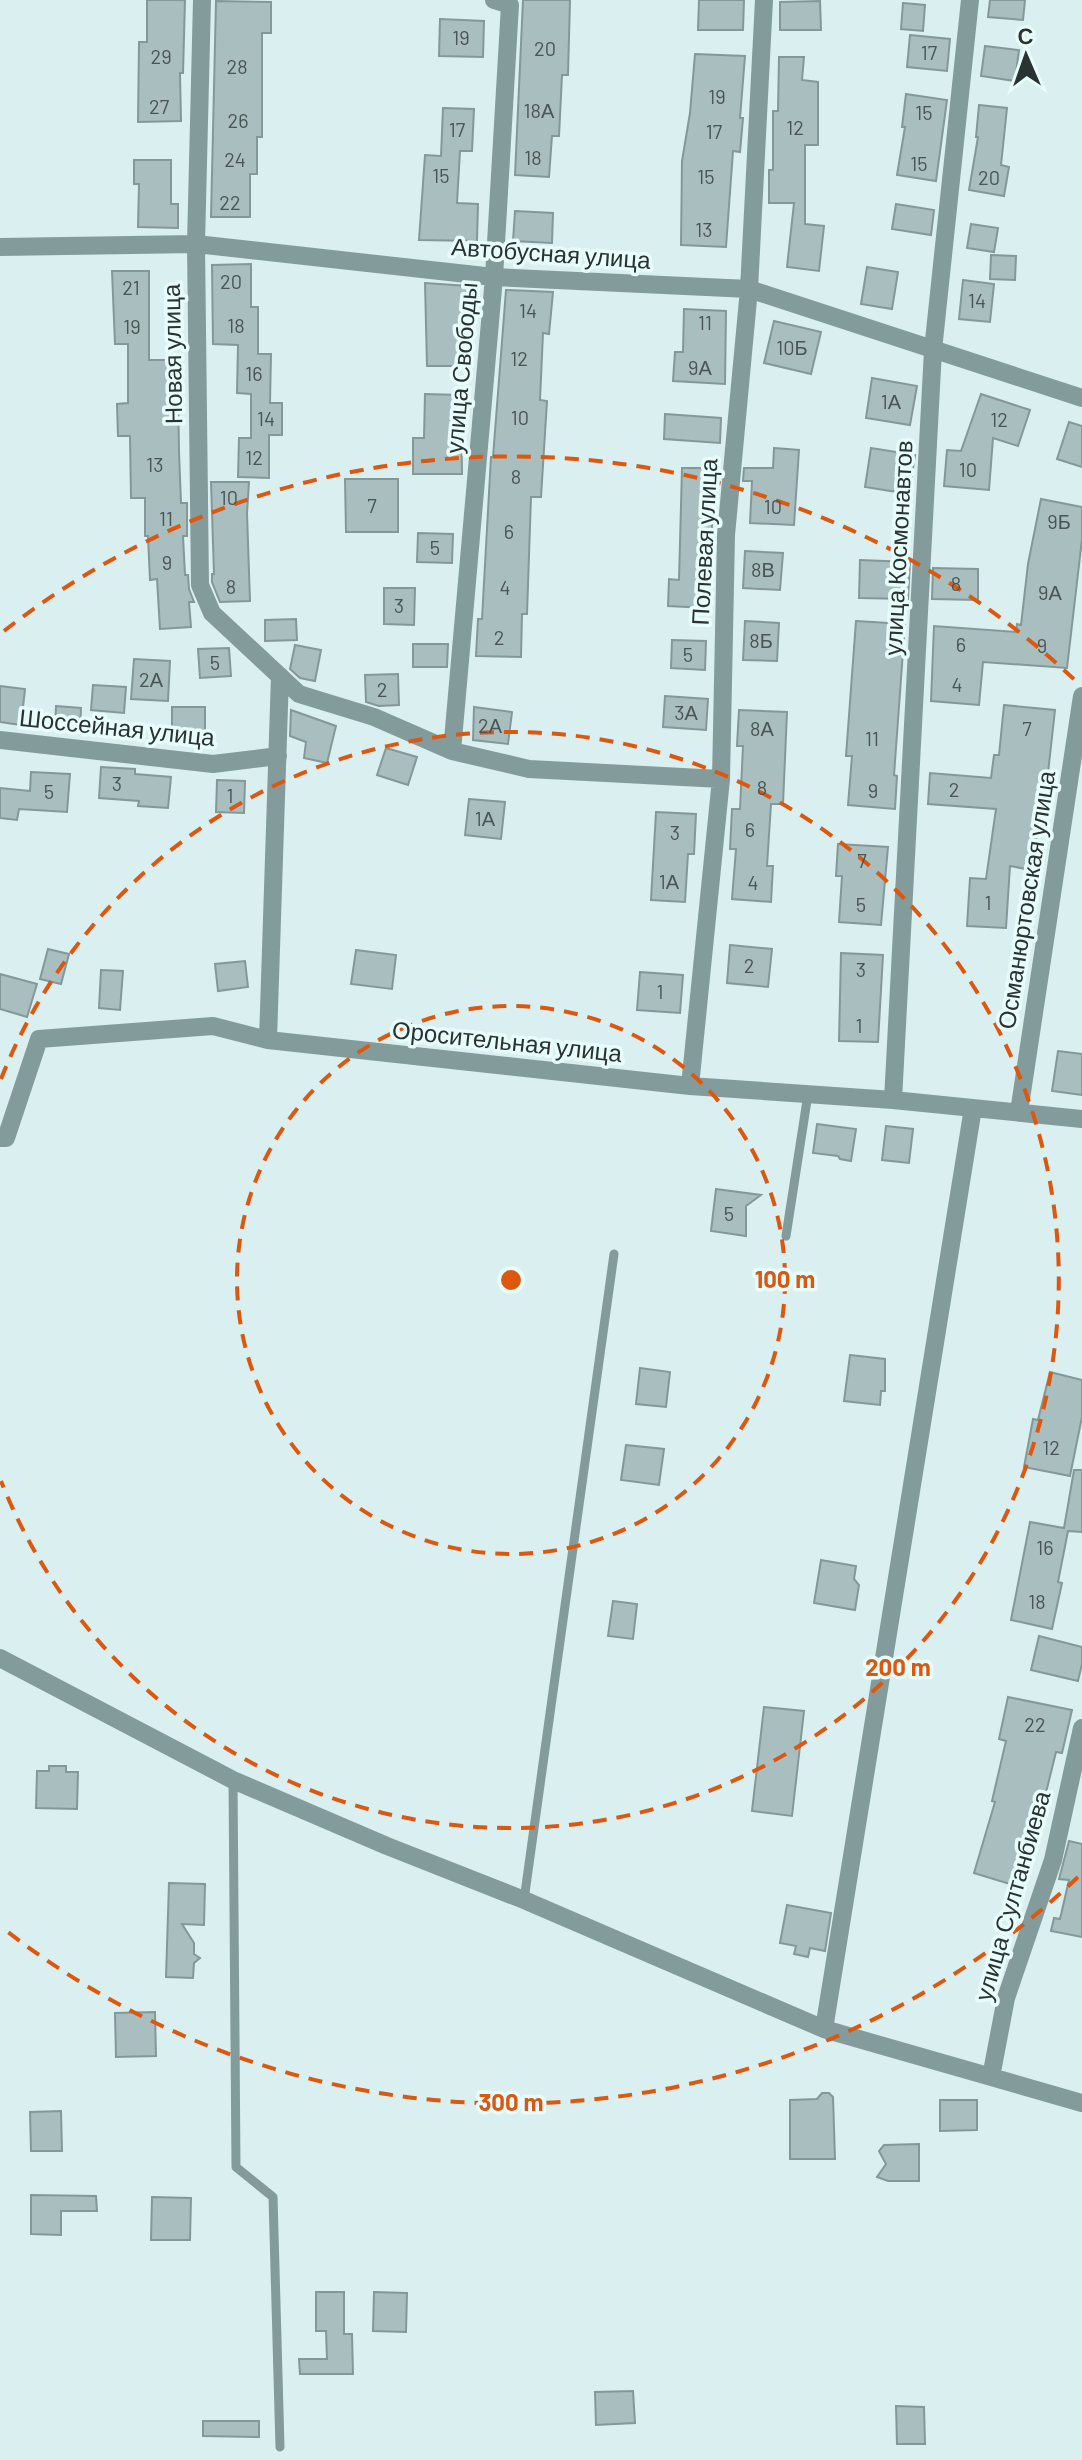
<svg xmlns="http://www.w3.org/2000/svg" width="1082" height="2460" font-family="Barlow,sans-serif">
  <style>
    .building { fill: #a9bebe; stroke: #849898; stroke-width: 2 }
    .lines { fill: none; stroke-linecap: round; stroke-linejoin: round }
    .lane { stroke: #849b9b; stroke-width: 9 }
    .street { stroke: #849b9b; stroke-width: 18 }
    .ring { fill: none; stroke: #de570e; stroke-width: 4; stroke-dasharray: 14 10 }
    .labels { text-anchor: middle; stroke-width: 7; stroke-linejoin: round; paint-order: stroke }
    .number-label { font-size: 20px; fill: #4a5555 }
    .street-label { font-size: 24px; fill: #2a3232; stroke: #e7fdfc }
    .centre { fill: #de570e; stroke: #e7fdfc; stroke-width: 4 }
    .ring-label { font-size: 24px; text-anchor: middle; font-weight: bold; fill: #de570e; stroke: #e7fdfc; stroke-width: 7; stroke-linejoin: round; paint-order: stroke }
  </style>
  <rect width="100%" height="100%" fill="#daefef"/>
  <path class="building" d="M147,0h38l-2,73h-3l1,48 -43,1 1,-80h8z
    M523,0h47l-2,75h-6l-3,61h-7l-3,41 -34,-2z
    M699,0h45l-1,30h-45z
    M990,0h35l-2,20 -35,-3z
    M216,1l55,1v31h-9v104h-5v37h-7v43h-39z
    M820,1l1,29h-41v-28z
    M903,3l22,2 -2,26 -22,-2z
    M440,19l44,2 -1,36 -44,-1z
    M910,35l40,4 -3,32 -40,-4z
    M985,46l34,4 -4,31 -34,-5z
    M695,54l50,2 -5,62h3l-3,34 -7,-1 -7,96 -45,-2 1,-84 8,-48z
    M779,57h25l-2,23 16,2v63h-13v79l19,2 -5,45 -32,-4 7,-64h-25v-33h4v-59h5z
    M906,94l41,6 -11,81 -39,-6 8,-48h-3z
    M979,105l28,3 -6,57 8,2 -5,29 -35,-6 9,-53h-2z
    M443,108l31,1 -2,42h-12l-3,52 21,1 -1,37 -58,-1 6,-85 16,1z
    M134,160h37v44h7v24l-40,-1 1,-43h-5z
    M896,204l38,6 -3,25 -39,-6z
    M515,211l38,2 -1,30 -39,-2z
    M971,224l27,4 -4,24 -27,-4z
    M991,255l25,1 -1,24 -25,-1z
    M251,264v43h7v47h13l-1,49h12v32h-13v43l-31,-1 1,-39h12v-44l-14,-1 1,-48 -25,-1 -1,-79z
    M867,267l31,5 -6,37 -31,-5z
    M112,271h37v89h31v31h-2l1,61 2,51h6v33h-4l2,39h3l1,14 5,13h-5l2,25 -31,2 -3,-50 -7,1 -2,-44h-3v-38h-14l-1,-62h-12l-1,-32 11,-1v-59h-13z
    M963,280l31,4 -4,38 -31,-3z
    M425,283l43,3v36h-4v44h-37z
    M506,290l47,2 -4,42 -6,-1 -3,67 7,1 -6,96h-10l-4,117h-5l-1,43 -45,-1 2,-37h4l9,-162h2z
    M684,309l42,2 -1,73 -52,-3 2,-29h8z
    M774,321l47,11 -10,42 -47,-11z
    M872,378l45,8 -7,39 -44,-7z
    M425,394l36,1 1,79h-49v-36h11z
    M981,394l49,16 -12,36 -25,-8 -4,52 -45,-4 3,-36 14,1z
    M665,414l56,4 -1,25 -56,-4z
    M1069,422l13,4v41l-25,-8z
    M774,448l25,2 -5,75 -44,-2 2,-42h-9l1,-13h29z
    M871,448l44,7 -6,39 -44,-7z
    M682,468h35v36h-5v55h-3l-3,49 -38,-2 1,-27 10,1z
    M345,479h53v53h-52z
    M211,482h38l-2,31 3,88 -30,1 -8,-20v-8h2z
    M1041,499l41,8v32l-15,129 -84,-6 -4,43 -48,-4 3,-75 82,6 1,-8 4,1 7,-61z
    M418,533l35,1 -1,29 -35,-1z
    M745,551l38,2 -3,37 -37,-2z
    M860,560l50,2 -2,37 -49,-1z
    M933,568l45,1v31l-46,-1z
    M384,588h31l-1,37 -30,-1z
    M296,619l1,21 -32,1v-21z
    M745,621l34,2 -2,38 -34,-1z
    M856,621l49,3 -11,151 3,1 -2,33 -47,-4 4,-49h-6z
    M672,640l34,1 -1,29 -34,-2z
    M413,644h35l-1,23h-34z
    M295,645l26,5 -6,31 -15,-3 -10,-9z
    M229,648l2,28 -31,2 -2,-29z
    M134,659l36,2 -2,40 -37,-2z
    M398,674l1,31 -20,1 -13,-4 -1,-27z
    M93,685l33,2 -2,26 -33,-3z
    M0,686l25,3 -4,36 -21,-3z
    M665,696l43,3 -2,31 -43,-3z
    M1004,705l51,5 -11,99 -3,-1 -10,62 -21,-4 -4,62 -39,-2 3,-48 16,1 10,-70 -68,-5 2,-31 61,5 3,-23h5z
    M56,706l25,2 -1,22 -25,-1z
    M172,707h33v37h-33z
    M474,707l38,5 -4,32 -35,-4z
    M291,710l45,16 -9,37 -23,-5 2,-16 -16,-6z
    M739,710l48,2 -4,92h-12l-4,62h6l-2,36 -39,-3 4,-50h-6l2,-40h8l3,-63h-6z
    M386,748l31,9 -9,28 -31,-10z
    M101,767l34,2v5l36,3 -3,31 -30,-2 1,-5 -40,-3z
    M31,772l39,2 -3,38 -48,-3 -2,11 -17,-2v-30l30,3z
    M217,780l28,1 -1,32 -28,-1z
    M469,799l36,3 -4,37 -36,-4z
    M656,812l40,2 -2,40h-6l-3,48 -34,-2z
    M838,844l50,3 -7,78 -42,-3 3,-46h-6z
    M730,945l42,4 -4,38 -41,-4z
    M48,949l21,5 -8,30 -21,-5z
    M356,950l40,5 -4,34 -41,-5z
    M841,953l42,2 -5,87 -39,-1z
    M245,961l3,26 -30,4 -3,-27z
    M101,970l22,1 -3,39 -21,-2z
    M640,972l43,3 -3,38 -43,-3z
    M0,974l37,10 -10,33 -27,-8z
    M1058,1051l24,3v41l-30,-4z
    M817,1124l39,5 -5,32 -11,-2 -2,-3 -25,-3z
    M886,1126l27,3 -4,34 -27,-3z
    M716,1189l45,6 -15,11v30l-35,-5z
    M850,1355l35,4v32h-4l-1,14 -36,-4z
    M640,1368l30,4 -4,35 -30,-3z
    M1050,1372l32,8v37l-12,59 -46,-9 9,-48 5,1z
    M626,1445l38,4 -5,36 -38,-5z
    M1074,1470h8v62l-14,-1 -10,51 4,1 -10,46 -41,-9 19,-98 34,6z
    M821,1560l35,6 -2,13 5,6 -4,25 -41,-7z
    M613,1601l24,3 -4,35 -25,-3z
    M1039,1636l43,11v17l-4,17 -47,-11z
    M1008,1697l64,13 -10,43 -6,-1 -21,85 3,1 -15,50 -49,-15 21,-71 -3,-1 14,-60 -7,-2z
    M764,1707l40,4 -12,105 -40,-5z
    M49,1766h17v6h12l-1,37 -41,-1 1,-37h12z
    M1069,1841l13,3v93l-31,-6 3,-13 6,1 9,-39 -10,-1z
    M169,1883l36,1 -1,41 -22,-1 12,19v11l6,4 -6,5 -1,15 -27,-1z
    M787,1905l44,8 -6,38 -15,-3 -2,9 -14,-3 2,-8 -16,-3z
    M155,2012l1,44 -40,1 -1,-44z
    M822,2093h7l4,4 2,62h-45v-59l27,-1z
    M940,2100h37v30l-37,1z
    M61,2111l1,40h-31l-1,-39z
    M919,2144v37h-31l-11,-4 9,-13 -7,-13 5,-6z
    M31,2195l65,1 1,15h-36v24l-30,-1z
    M152,2197l39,1 -1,42h-39z
    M316,2292h28v42h8l1,40h-53l-1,-15h28l-1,-28h-10z
    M374,2292l33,1 -1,39 -33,-1z
    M633,2391l2,32 -39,2 -1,-33z
    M896,2406l28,1 1,37h-28z
    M203,2421h56v16l-56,-1z"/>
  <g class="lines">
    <path class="lane" d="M786,1236l22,-142
      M233,1780l3,387 37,30 7,250
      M524,1900l90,-646"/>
    <path class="street" d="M202,0l-6,244 4,341 12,28 87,81 75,23 78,34 77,18 192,10
      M0,247l196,-3 298,33 255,12 333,109
      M0,740l213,24 65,-8
      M452,751l42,-474 16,-272 -16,-5
      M268,1040l12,-364
      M690,1086l31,-307 5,-244 23,-246 15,-289
      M893,1100l40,-750 37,-350
      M1019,1112l63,-416
      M0,1138h6l33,-99 174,-13 55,14 422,46 203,14 189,19
      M0,1658l233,122 154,66 137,54 300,129 258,74
      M824,2029l149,-921
      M991,2077l15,-79 47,-138 29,-132"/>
  </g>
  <g class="ring">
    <circle cx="511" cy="1280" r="274"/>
    <path d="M1 1079A548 548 0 1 1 1 1481"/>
    <path d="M1078 1877A823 823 0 0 1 4 1929M4 631A823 823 0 0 1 1078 683"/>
  </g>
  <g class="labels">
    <g class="number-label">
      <text x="461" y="45">19</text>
      <text x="545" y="56">20</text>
      <text x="929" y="60">17</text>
      <text x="161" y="64">29</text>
      <text x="237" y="74">28</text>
      <text x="717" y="104">19</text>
      <text x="159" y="114">27</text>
      <text x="539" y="118">18А</text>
      <text x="924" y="120">15</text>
      <text x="238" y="128">26</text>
      <text x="795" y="135">12</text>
      <text x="457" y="137">17</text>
      <text x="714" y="139">17</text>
      <text x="533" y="165">18</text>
      <text x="235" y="167">24</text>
      <text x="919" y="171">15</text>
      <text x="441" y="183">15</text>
      <text x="706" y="184">15</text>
      <text x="989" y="185">20</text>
      <text x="230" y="210">22</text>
      <text x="704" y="237">13</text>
      <text x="231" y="289">20</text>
      <text x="131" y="295">21</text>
      <text x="977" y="308">14</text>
      <text x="528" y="318">14</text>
      <text x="705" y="330">11</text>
      <text x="236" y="333">18</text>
      <text x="132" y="334">19</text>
      <text x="792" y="355">10Б</text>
      <text x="519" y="366">12</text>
      <text x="700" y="375">9А</text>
      <text x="254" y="381">16</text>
      <text x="891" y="409">1А</text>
      <text x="520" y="425">10</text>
      <text x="266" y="426">14</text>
      <text x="999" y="427">12</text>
      <text x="254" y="465">12</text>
      <text x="155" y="472">13</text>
      <text x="968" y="477">10</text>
      <text x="516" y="484">8</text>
      <text x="229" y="505">10</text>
      <text x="372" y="513">7</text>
      <text x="773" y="514">10</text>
      <text x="166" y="526">11</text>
      <text x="1059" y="529">9Б</text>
      <text x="509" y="539">6</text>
      <text x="435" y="555">5</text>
      <text x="167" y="570">9</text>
      <text x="763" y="577">8В</text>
      <text x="956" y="591">8</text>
      <text x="231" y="594">8</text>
      <text x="505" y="595">4</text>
      <text x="1050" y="600">9А</text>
      <text x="399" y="613">3</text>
      <text x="499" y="645">2</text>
      <text x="761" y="648">8Б</text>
      <text x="961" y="652">6</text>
      <text x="1042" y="653">9</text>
      <text x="688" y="662">5</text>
      <text x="215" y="670">5</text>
      <text x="151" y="687">2А</text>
      <text x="957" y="692">4</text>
      <text x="382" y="697">2</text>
      <text x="686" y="720">3А</text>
      <text x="490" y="733">2А</text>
      <text x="762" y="736">8А</text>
      <text x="1027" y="736">7</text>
      <text x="872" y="746">11</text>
      <text x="117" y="791">3</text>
      <text x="762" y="795">8</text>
      <text x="954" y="797">2</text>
      <text x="873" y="798">9</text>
      <text x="49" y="799">5</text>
      <text x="230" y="803">1</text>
      <text x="485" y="826">1А</text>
      <text x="750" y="837">6</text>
      <text x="675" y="840">3</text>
      <text x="862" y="868">7</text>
      <text x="669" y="889">1А</text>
      <text x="753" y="890">4</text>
      <text x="988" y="910">1</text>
      <text x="861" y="912">5</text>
      <text x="749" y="973">2</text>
      <text x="861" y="977">3</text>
      <text x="660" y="999">1</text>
      <text x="859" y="1033">1</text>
      <text x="729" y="1221">5</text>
      <text x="1051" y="1455">12</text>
      <text x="1045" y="1555">16</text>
      <text x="1037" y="1609">18</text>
      <text x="1035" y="1732">22</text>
    </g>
    <g class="street-label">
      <text transform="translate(551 254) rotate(4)" y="8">Автобусная улица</text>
      <text transform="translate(173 354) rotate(-91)" y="8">Новая улица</text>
      <text transform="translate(462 368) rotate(-85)" y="8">улица Свободы</text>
      <text transform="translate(705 542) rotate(-87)" y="8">Полевая улица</text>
      <text transform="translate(899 548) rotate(-87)" y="8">улица Космонавтов</text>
      <text transform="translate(117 728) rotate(6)" y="8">Шоссейная улица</text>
      <text transform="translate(1027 900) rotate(-81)" y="8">Османюртовская улица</text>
      <text transform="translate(507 1042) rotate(6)" y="8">Оросительная улица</text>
      <text transform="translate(1013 1896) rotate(-74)" y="8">улица Султанбиева</text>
    </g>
  </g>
  <circle cx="511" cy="1280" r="12" class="centre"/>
  <g class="ring-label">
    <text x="785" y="1288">100 m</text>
    <text x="898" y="1676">200 m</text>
    <text x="511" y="2111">300 m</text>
  </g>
  <g transform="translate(1026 56) rotate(358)" stroke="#e7fdfc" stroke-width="6" paint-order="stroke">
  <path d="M0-6L14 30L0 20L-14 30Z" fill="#2a3232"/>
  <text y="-12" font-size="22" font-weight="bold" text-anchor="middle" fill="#2a3232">С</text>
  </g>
</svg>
